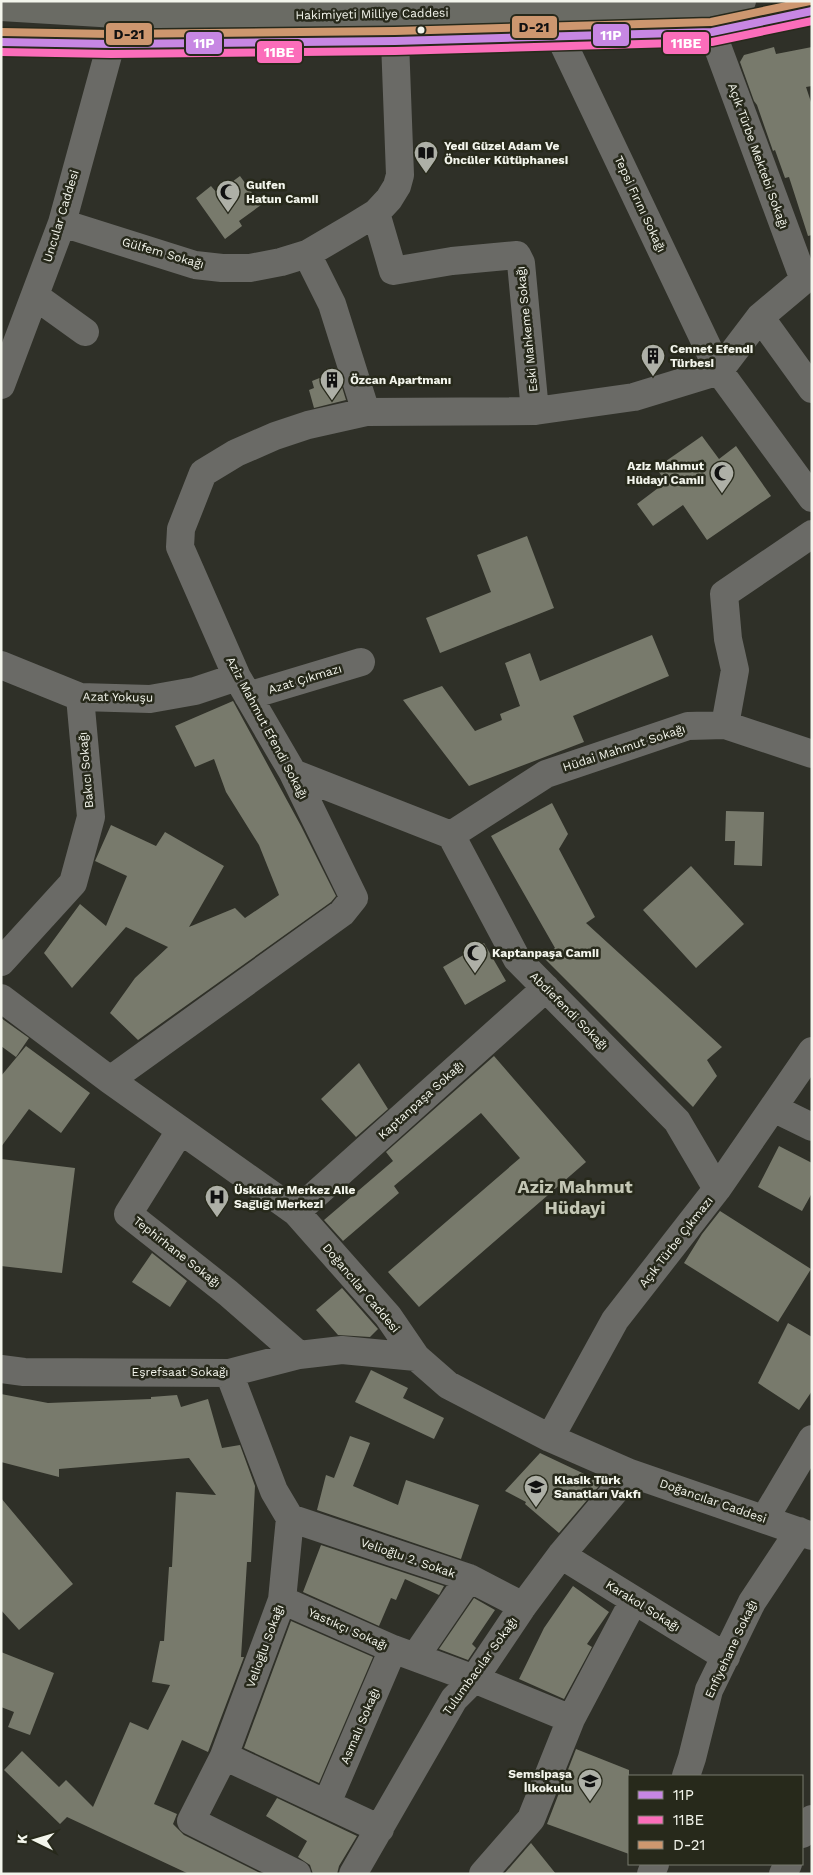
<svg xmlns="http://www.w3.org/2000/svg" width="813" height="1875" font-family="'Work Sans',sans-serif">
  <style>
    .building { fill: #787a6c }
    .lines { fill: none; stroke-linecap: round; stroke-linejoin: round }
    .minor { stroke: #6a6a66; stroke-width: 28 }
    .major { stroke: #6a6b64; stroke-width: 28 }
    .bus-1-casing { stroke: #27291b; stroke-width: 11 }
    .bus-2-casing { stroke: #27291b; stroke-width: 11 }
    .bus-3-casing { stroke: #27291b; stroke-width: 11 }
    .bus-1 { stroke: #c787e3; stroke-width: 8 }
    .bus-2 { stroke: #fb6dba; stroke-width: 8 }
    .bus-3 { stroke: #cd976f; stroke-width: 8 }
    .bus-dot { fill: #f3f5ec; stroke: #27291b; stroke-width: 2 }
    .labels { text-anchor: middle; stroke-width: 5; stroke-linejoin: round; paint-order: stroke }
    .street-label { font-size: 12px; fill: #f3f5ec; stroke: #27291b }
    .poi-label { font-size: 12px; font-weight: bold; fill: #f3f5ec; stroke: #27291b; text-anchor: start }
    .district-label { font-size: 18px; font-weight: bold; fill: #c4c7b5; stroke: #27291b }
    .line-badge { stroke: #27291b; stroke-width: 2 }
    .badge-label { font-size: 14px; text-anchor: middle; font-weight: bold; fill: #fff }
    .pale-badge-label { font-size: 14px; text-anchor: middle; font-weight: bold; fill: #111 }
  </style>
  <rect width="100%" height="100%" fill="#2f3028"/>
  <path class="building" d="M774,47l2,7 36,-7v39l-6,1 6,18v130l-4,1 -19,-59 -4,1 -10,-28 -2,1 -16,-46 -3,-4 -14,-39 4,-7z
    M240,176l21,29 -22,16 3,5 -17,13 -29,-41 15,-12 6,7z
    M337,371l9,29 -32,8 -5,-18 5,-2 -2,-7z
    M702,436l17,23 17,-13 35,50 -64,44 -24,-35 -30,21 -16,-22 29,-22 -10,-14z
    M527,536l27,72 -114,45 -14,-35 65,-26 -14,-37z
    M652,635l17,41 -96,40 11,26 -115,44 -66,-86 39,-14 33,45 27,-11 -2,-6 20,-8 -15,-43 25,-10 10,28z
    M233,701l68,125 35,70 -5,6 -193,138 -28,-27 25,-35 33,-31 -42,-20 -54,61 -28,-35 36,-49 26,22 21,-50 -32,-15 16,-36 45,21 9,-14 59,34 -35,61 46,-19 10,10 34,-23 -20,-50 -33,-53 -12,-33 -19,8 -20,-41z
    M552,803l16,31 -9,15 36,68 -9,6 136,124 -15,13 10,16 -24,31 -150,-150 12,-9 -64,-112z
    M726,811l38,1 -2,54 -28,-1 1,-24h-10z
    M691,866l53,58 -48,44 -53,-58z
    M484,943l22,38 -41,24 -22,-38z
    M1,1018l28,20 -13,19 -15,-11z
    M26,1046l64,47 -29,40 -32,-24 -28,38v-71z
    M494,1056l92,106 -167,145 -31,-35 132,-114 -39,-45 -87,73 5,7 -56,48 -19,-21 69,-59 -7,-9z
    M359,1063l29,46 -32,28 -35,-38z
    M779,1146l33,17v30l-10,18 -44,-24z
    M1,1159l74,9 -13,105 -61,-7z
    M720,1211l91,58 -33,53 -94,-59 18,-29z
    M152,1253l35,28 -17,26 -38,-25z
    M342,1288l36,41 -8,8 -32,-2 -22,-25z
    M788,1323l24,14v54l-13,19 -41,-27z
    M371,1370l37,18 -5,10 41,20 -10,21 -79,-37z
    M1,1394l47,9 103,-4v-2l26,-2 4,12 27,-8 14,49 18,-3 15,41 -4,76h-4l-6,95h3l-36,95 -26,-12 -28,64 23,10 -4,10 11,11 78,39h-73l-122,-57 -7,7 -56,-54 18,-19 37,36 7,-7 27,27 37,-85 18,8 22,-45 -18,-3 8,-41h4l5,-74h3l4,-75 40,3 -27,-37 -130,11v8l-58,-15z
    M350,1436l20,7 -17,43 45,19 8,-25 73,25 -18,54 -144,-49 9,-35 8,3z
    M540,1453l55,26 3,-3 7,3 -46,54 -34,-29 1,-2 -21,-11z
    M1,1498l72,86 -54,46 -18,-20z
    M321,1545l123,41 -5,9 -34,-16 -9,21 -5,-2 -12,28 -76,-34z
    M573,1586l36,26 -22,32 5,3 -28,52 -45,-20 25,-51z
    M474,1598l21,12 -23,34 4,4 -8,12 -29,-11z
    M291,1621l82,36 -54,126 -75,-35z
    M1,1652l53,21 -24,62 -22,-8 6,-15 -13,-5z
    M576,1749l53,21v84l-82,-30z
    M277,1798l80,38 -18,30 -2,8h-24l-3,-9 -12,-8 9,-16 -41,-25z
    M531,1843l25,31h-52z"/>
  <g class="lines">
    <path class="minor" d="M712,32l92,248
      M560,37l159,334 93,127
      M376,213l17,58 59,-10 65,-6 4,8 14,148
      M62,223l133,42 27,3h28l31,-6 26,-8 46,-27 23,-14 13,-14 8,-13 3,-11 -5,-134
      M307,254l25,50 34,108
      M35,296l50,36
      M760,317l52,72
      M1,385l61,-162 49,-179
      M1,665l79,32 70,2 45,-8 42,-14
      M248,696l113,-34
      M725,725l10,-55 -7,-31 -4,-45 88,-60
      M293,773l158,62 66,124 160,162 40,68
      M451,835l95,-61 142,-48 37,-1 87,29
      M1,962l72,-79 18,-66 -11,-120
      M1,998l109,82 186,132 92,104 28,41 32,28 102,53 80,35 182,63
      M110,1080l232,-167 12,-15 -61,-125 -56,-96 -57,-130 1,-18 22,-56 33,-20 39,-17 33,-11 58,-13 169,-1 99,-14 85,-26 41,-54 44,-37 8,-4
      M773,1108l39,19
      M180,1131l-52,83 100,79 71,62
      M296,1212l250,-224
      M1,1369l23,3 205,1 70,-18 43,-5 74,7
      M229,1373l45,118 16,27 -8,82 -58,156 156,73
      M550,1438l65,-118 102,-131 95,-138
      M290,1518l179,60 54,28
      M765,1518l47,-79
      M561,1555l165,102
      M282,1600l111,49 81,30 97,40
      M415,1657l54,-79
      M224,1756l-33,65 106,53
      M686,1776l6,-18 17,-68 43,-88 47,-71
      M327,1803l66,-154
      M802,1834l10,-15
      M353,1874l101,-175 20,-20 49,-73 38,-51 69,-82
      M483,1874l48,-55 40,-100 63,-119
      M651,1874l4,-10
      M783,1874l5,-10"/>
    <path class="major" d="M1,7l132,8h220l329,-6 48,-4 12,-4
      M1,42l110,2 284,-3 317,-9 100,-21"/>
    <defs>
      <path id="bus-1" d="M1,42l110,2 284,-3 317,-9 100,-21"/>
      <path id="bus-2" d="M1,52l110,2 284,-3 317,-9 100,-21"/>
      <path id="bus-3" d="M1,32l110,2 284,-3 316,-9 99,-21"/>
    </defs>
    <use href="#bus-1" class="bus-1-casing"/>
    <use href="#bus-2" class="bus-2-casing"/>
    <use href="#bus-3" class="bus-3-casing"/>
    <use href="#bus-1" class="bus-1"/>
    <use href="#bus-2" class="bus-2"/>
    <use href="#bus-3" class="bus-3"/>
  </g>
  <defs>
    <symbol id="library-pin" viewBox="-11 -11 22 30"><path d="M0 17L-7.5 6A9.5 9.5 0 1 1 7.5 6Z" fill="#aeb0a7" stroke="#27291b"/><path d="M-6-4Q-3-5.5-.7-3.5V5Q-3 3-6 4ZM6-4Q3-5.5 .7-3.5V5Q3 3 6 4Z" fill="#111"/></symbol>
    <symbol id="mosque-pin" viewBox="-11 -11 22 30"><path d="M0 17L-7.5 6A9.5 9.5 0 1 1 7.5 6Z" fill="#aeb0a7" stroke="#27291b"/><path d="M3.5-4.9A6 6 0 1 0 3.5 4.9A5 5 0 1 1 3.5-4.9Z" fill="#111"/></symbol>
    <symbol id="building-pin" viewBox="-11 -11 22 30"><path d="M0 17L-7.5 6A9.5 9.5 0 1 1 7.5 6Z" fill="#aeb0a7" stroke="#27291b"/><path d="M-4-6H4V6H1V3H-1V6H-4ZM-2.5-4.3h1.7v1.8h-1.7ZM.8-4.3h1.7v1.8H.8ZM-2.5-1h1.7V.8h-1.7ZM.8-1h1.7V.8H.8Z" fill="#111"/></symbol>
    <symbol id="hospital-pin" viewBox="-11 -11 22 30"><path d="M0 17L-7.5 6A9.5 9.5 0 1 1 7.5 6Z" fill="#aeb0a7" stroke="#27291b"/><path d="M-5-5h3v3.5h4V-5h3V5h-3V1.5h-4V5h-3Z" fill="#111"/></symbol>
    <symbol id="school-pin" viewBox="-11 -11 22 30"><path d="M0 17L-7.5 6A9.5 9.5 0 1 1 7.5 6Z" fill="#aeb0a7" stroke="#27291b"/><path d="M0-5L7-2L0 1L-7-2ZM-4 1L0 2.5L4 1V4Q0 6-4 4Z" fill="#111"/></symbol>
  </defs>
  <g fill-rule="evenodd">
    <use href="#library-pin" x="412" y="139" width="28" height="38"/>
    <use href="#mosque-pin" x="214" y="178" width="28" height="38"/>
    <use href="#building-pin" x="639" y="342" width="28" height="38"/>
    <use href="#building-pin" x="318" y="366" width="28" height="38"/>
    <use href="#mosque-pin" x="708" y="459" width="28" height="38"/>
    <use href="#mosque-pin" x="461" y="939" width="28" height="38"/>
    <use href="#hospital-pin" x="203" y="1183" width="28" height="38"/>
    <use href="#school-pin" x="522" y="1473" width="28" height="38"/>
    <use href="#school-pin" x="576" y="1767" width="28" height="38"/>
  </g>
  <circle class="bus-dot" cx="421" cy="30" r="4.5"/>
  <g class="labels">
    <g class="street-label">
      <text transform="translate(372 14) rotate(-1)" y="4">Hakimiyeti Milliye Caddesi</text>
      <text transform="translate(758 156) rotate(70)" y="4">Açık Türbe Mektebi Sokağı</text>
      <text transform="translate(640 204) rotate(65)" y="4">Tepsi Fırını Sokağı</text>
      <text transform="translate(61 216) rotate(-73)" y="4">Uncular Caddesi</text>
      <text transform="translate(163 253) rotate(16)" y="4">Gülfem Sokağı</text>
      <text transform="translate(527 329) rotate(-96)" y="4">Eski Mahkeme Sokağı</text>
      <text transform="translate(305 679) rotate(-17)" y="4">Azat Çıkmazı</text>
      <text transform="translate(118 697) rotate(1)" y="4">Azat Yokuşu</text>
      <text transform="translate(267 728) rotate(62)" y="4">Aziz Mahmut Efendi Sokağı</text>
      <text transform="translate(624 748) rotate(-18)" y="4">Hüdai Mahmut Sokağı</text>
      <text transform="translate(86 770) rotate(-95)" y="4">Bakıcı Sokağı</text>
      <text transform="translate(569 1011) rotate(45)" y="4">Abdiefendi Sokağı</text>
      <text transform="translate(421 1100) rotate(-42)" y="4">Kaptanpaşa Sokağı</text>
      <text transform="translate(676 1242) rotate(-52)" y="4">Açık Türbe Çıkmazı</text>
      <text transform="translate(177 1252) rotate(38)" y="4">Tephirhane Sokağı</text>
      <text transform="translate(361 1288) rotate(50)" y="4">Doğancılar Caddesi</text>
      <text x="180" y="1376">Eşrefsaat Sokağı</text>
      <text transform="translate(713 1501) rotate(19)" y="4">Doğancılar Caddesi</text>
      <text transform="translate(408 1558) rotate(19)" y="4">Velioğlu 2. Sokak</text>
      <text transform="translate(643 1606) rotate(32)" y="4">Karakol Sokağı</text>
      <text transform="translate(348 1629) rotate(24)" y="4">Yastıkçı Sokağı</text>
      <text transform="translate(265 1646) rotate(-70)" y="4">Velioğlu Sokağı</text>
      <text transform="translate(731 1649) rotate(-65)" y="4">Enfiyehane Sokağı</text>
      <text transform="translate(480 1666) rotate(-54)" y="4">Tulumbacılar Sokağı</text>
      <text transform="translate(360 1726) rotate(-67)" y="4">Asmalı Sokağı</text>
    </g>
    <g class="poi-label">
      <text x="444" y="150">Yedi Güzel Adam Ve<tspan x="444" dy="14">Öncüler Kütüphanesi</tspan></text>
      <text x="246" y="189">Gulfen<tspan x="246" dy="14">Hatun Camii</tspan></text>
      <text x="670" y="353">Cennet Efendi<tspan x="670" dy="14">Türbesi</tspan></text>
      <text x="350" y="384">Özcan Apartmanı</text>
      <text x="704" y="470" text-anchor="end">Aziz Mahmut<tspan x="704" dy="14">Hüdayi Camii</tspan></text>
      <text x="492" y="957">Kaptanpaşa Camii</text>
      <text x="234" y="1194">Üsküdar Merkez Aile<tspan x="234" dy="14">Sağlığı Merkezi</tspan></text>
      <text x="554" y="1484">Klasik Türk<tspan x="554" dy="14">Sanatları Vakfı</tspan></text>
      <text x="572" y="1778" text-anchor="end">Semsipaşa<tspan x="572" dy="14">İlkokulu</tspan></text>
    </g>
    <g class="district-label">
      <text x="575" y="1193">Aziz Mahmut<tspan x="575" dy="21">Hüdayi</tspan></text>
    </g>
  </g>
  <g class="line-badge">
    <rect x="511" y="15" width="47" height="24" rx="5" fill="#cd976f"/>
    <rect x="105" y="22" width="48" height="24" rx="5" fill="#cd976f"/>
    <rect x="592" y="23" width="38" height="24" rx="5" fill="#c787e3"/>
    <rect x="662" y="31" width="48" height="24" rx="5" fill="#fb6dba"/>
    <rect x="185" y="31" width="38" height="24" rx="5" fill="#c787e3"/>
    <rect x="256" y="40" width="47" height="24" rx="5" fill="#fb6dba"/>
  </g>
  <g class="badge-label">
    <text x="611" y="40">11P</text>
    <text x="686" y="48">11BE</text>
    <text x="204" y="48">11P</text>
    <text x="279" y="57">11BE</text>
  </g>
  <g class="pale-badge-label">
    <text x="534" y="32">D-21</text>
    <text x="129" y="39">D-21</text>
  </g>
  <rect width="813" height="1875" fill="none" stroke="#f3f5ec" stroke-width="5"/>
  <rect x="628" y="1775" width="175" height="90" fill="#27291b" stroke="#797b6f"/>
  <rect x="638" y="1791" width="25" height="8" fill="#c787e3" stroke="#797b6f"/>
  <text x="673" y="1800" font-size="15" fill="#f3f5ec">11P</text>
  <rect x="638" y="1816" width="25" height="8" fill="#fb6dba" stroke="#797b6f"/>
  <text x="673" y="1825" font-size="15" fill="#f3f5ec">11BE</text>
  <rect x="638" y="1841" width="25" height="8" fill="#cd976f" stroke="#797b6f"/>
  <text x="673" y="1850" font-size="15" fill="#f3f5ec">D-21</text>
  <g transform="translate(35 1840) rotate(275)" stroke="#27291b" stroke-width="4" paint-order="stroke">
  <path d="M0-4L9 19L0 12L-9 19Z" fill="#f3f5ec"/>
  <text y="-8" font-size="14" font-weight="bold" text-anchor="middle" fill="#f3f5ec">K</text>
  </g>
</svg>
